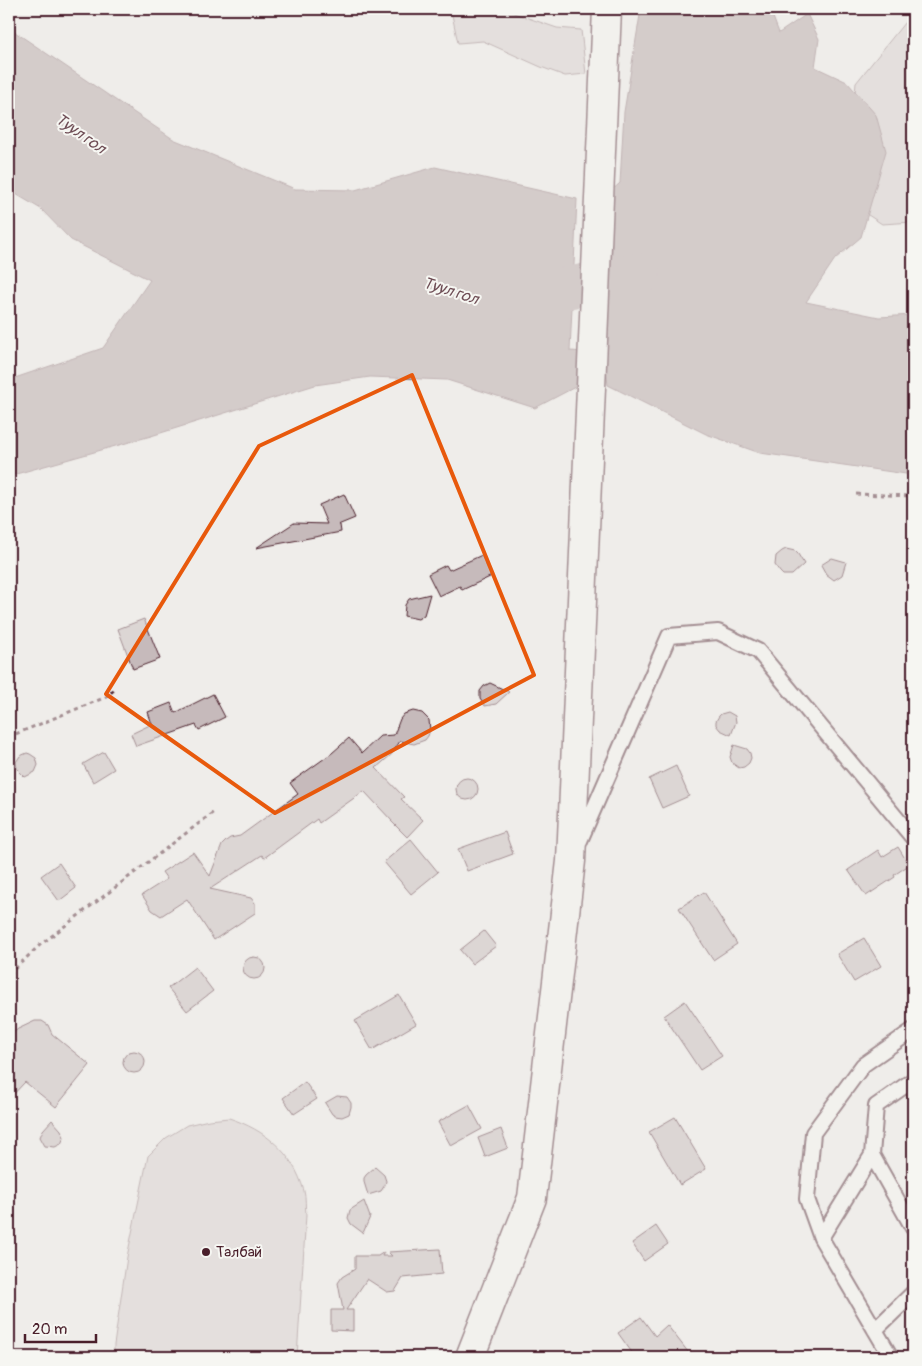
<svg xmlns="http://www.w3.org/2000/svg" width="922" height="1366" font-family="Pangolin,sans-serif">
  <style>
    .green { fill: #d7cfce; stroke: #90777c }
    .water { fill: #b4a4a5; stroke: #8a6f74 }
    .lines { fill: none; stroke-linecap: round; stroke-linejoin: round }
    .river { stroke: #b4a4a5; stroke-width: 42 }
    .building { fill: #c6babb; stroke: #4a1f2b }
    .service-casing { stroke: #4a1f2b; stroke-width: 18 }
    .minor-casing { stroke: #4a1f2b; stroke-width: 31 }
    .path { stroke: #4a1f2b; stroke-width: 3; stroke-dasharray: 4 4; stroke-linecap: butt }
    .service { stroke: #f6f6f2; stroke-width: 14 }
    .minor { stroke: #f6f6f2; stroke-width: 28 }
    .marked { fill: none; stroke: #e8590c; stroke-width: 4; stroke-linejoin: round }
    .poi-dot { fill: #4a1f2b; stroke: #f6f6f2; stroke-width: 2 }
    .labels { text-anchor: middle; stroke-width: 4; stroke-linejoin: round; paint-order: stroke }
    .poi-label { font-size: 15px; fill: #4a1f2b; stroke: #f6f6f2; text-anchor: start }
    .water-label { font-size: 16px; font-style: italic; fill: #6f4e56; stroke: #f6f6f2 }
  </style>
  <rect width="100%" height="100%" fill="#efedea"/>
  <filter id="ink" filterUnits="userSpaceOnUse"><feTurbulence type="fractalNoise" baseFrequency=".02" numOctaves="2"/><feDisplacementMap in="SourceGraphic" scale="10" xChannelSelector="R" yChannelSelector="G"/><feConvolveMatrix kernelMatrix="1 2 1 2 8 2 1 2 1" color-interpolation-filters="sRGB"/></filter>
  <g filter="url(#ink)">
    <path class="green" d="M452,9h50l55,19 24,2 5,44 -21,2 -24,-9 -58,-26 -25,2 -7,-33z
      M913,12v210l-31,2 -37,-24 11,-117z
      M229,1118c36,12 64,34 75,73 2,7 1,16 2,24l-9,142h-183v-12l13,-88 21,-101 18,-18 21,-13 22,-5z"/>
    <path class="water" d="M641,9h129l9,24 28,-19 12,25 -4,28 32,15 29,33 10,36 -25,86 -26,22 -29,43 73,15 34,-2v160l-153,-22 -54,-19 -98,-49 -4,-33 5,-159 11,-10 4,-71z
      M9,28l164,111 122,50 60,1 80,-23 142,32 -7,152 16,1 -9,34 -42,22 -88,-28 -77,-3 -55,8 -164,51 -142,40v-96l94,-32 47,-68 -79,-40 -30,-31 -32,-19z"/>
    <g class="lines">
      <path class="river" d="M515,298l124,-24"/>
    </g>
    <path class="building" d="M344,494l11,24 -17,7h2l1,7 -85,16 38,-25 33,1 -8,-19z
      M786,549l9,2 3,3 6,10 -12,11h-9l-3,-3 -5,-7 1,-9 6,-5z
      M482,555l10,21 -30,14 -2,-4 -21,10 -11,-22 18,-9 3,5z
      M832,558l14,4 -4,13 -8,5 -8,-6 -5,-9z
      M430,594l-6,21 -6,4 -14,-3 1,-11 4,-6z
      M144,619l16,40 -27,10 -15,-40z
      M490,683l19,9 -13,12 -11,2 -5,-7v-8l4,-5z
      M213,694l12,23 -26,13 -3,-5 -60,21 -5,-12 21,-10 -4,-12 23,-9 4,10z
      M413,711l9,2 7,7 1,10 -2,6 -3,4 -11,4 -14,-3 -8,13 -16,14 28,29 -3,2 22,21 -16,17 -16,-16h1l-28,-30 -45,32 -2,-4 -53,39 -2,-3 -52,34 41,9 4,5v10l-41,27 -27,-41 -26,17 -9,-6 -10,-15 25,-16 -5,-7 31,-20 17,24 12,-31 4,-4 4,-3 10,-2 58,-42 -8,-11 42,-30 17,-15 13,15 18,-17 14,-1 6,-16 4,-5z
      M728,712l7,4 1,6 -5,13 -11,-5 -4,-5v-4l3,-5 2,-2z
      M734,745l13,4 3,4 1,5 -2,5 -5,4 -5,1 -7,-5 -2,-6z
      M104,752l10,17 -21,13 -10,-18z
      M27,753l3,1 6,4 2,7 -3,7 -10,5 -8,-8 -1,-7 4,-6z
      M676,766l13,30 -27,12 -13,-29z
      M456 789a11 11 0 1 1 22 0a11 11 0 1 1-22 0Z
      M505,832l8,22 -46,17 -9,-22z
      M411,839l27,33 -27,22 -27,-32z
      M898,847l11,18 -15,10 1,2 -29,19 -18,-26 30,-20 4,7z
      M59,863l17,25 -17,13 -18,-25z
      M704,892l33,52 -24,16 -34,-52z
      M484,931l12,15 -24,18 -12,-14z
      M864,938l17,28 -27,16 -17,-28z
      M243 968a11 11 0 1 1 22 0a11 11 0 1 1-22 0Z
      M195,967l18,24 -26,20 -19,-23z
      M399,995l17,29 -44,26 -17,-29z
      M685,1001l37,55 -22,14 -36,-54z
      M35,1021h7l6,4 4,9 38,31 -34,42 -31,-25 -16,17v-63l9,-7z
      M123 1062a11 11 0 1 1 22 0a11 11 0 1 1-22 0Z
      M305,1082l12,17 -23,15 -11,-16z
      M337,1096l10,1 4,6v4l-2,7 -7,3 -7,-1 -3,-2 -7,-11z
      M469,1105l13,24 -31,17 -13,-24z
      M675,1117l31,52 -26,16 -31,-53z
      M52,1120l9,10 3,7 -3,7 -6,3 -10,-1 -5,-9 3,-7z
      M501,1129l7,19 -23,9 -7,-19z
      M375,1167l9,8 2,6 -1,4 -4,6 -13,4 -4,-13v-4l2,-3z
      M364,1201l6,16 -7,16 -12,-9 -3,-6 2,-8z
      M656,1226l12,18 -24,17 -12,-18z
      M440,1249l2,25 -39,4 -8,13 -8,1 -20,-13 -21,31h7v21l-22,-1v-20h12l-5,-27 4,-6 13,-8v-13h23l6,-4 -2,4h10l-4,-4z
      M641,1317l14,19 12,-11 25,32h-62l3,-3 -15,-21z"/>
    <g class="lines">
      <defs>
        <path id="service" d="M579,843l90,-207 49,-4 40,19 155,187
          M872,1155l41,73
          M821,1238l51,-83 4,-49 37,-26
          M875,1330l38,-37
          M891,1357l-70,-119 -14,-39 6,-66 50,-68 50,-35"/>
        <path id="minor" d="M470,1357l62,-159 39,-337 36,-852"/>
      </defs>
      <use href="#service" class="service-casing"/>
      <use href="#minor" class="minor-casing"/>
      <path class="path" d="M856,494l57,2
        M9,738l4,-3 93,-38 10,-9
        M9,974l31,-29 175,-134"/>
      <use href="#service" class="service"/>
      <use href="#minor" class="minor"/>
    </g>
  </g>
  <path d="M0 0H922V1366H0ZM412,375l122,300 -259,138 -169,-119 153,-248z" fill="#efedea" fill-opacity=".55" fill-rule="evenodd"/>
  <path class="marked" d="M412,375l122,300 -259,138 -169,-119 153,-248z"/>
  <circle class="poi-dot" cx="206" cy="1252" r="5"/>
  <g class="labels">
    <g class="poi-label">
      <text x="216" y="1257">Талбай</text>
    </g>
    <g class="water-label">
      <text transform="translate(81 133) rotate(35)" y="6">Туул гол</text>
      <text transform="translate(451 290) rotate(18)" y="6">Туул гол</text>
    </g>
  </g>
  <rect width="922" height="1366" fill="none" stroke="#f6f6f2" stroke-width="30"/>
  <rect x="15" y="15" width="892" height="1336" fill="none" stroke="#4a1f2b" stroke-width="2" filter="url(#ink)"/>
  <path d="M25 1334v8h71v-8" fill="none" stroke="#4a1f2b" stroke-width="2.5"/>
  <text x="32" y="1334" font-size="15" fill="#4a1f2b" stroke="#f6f6f2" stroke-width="4" paint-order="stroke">20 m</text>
</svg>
